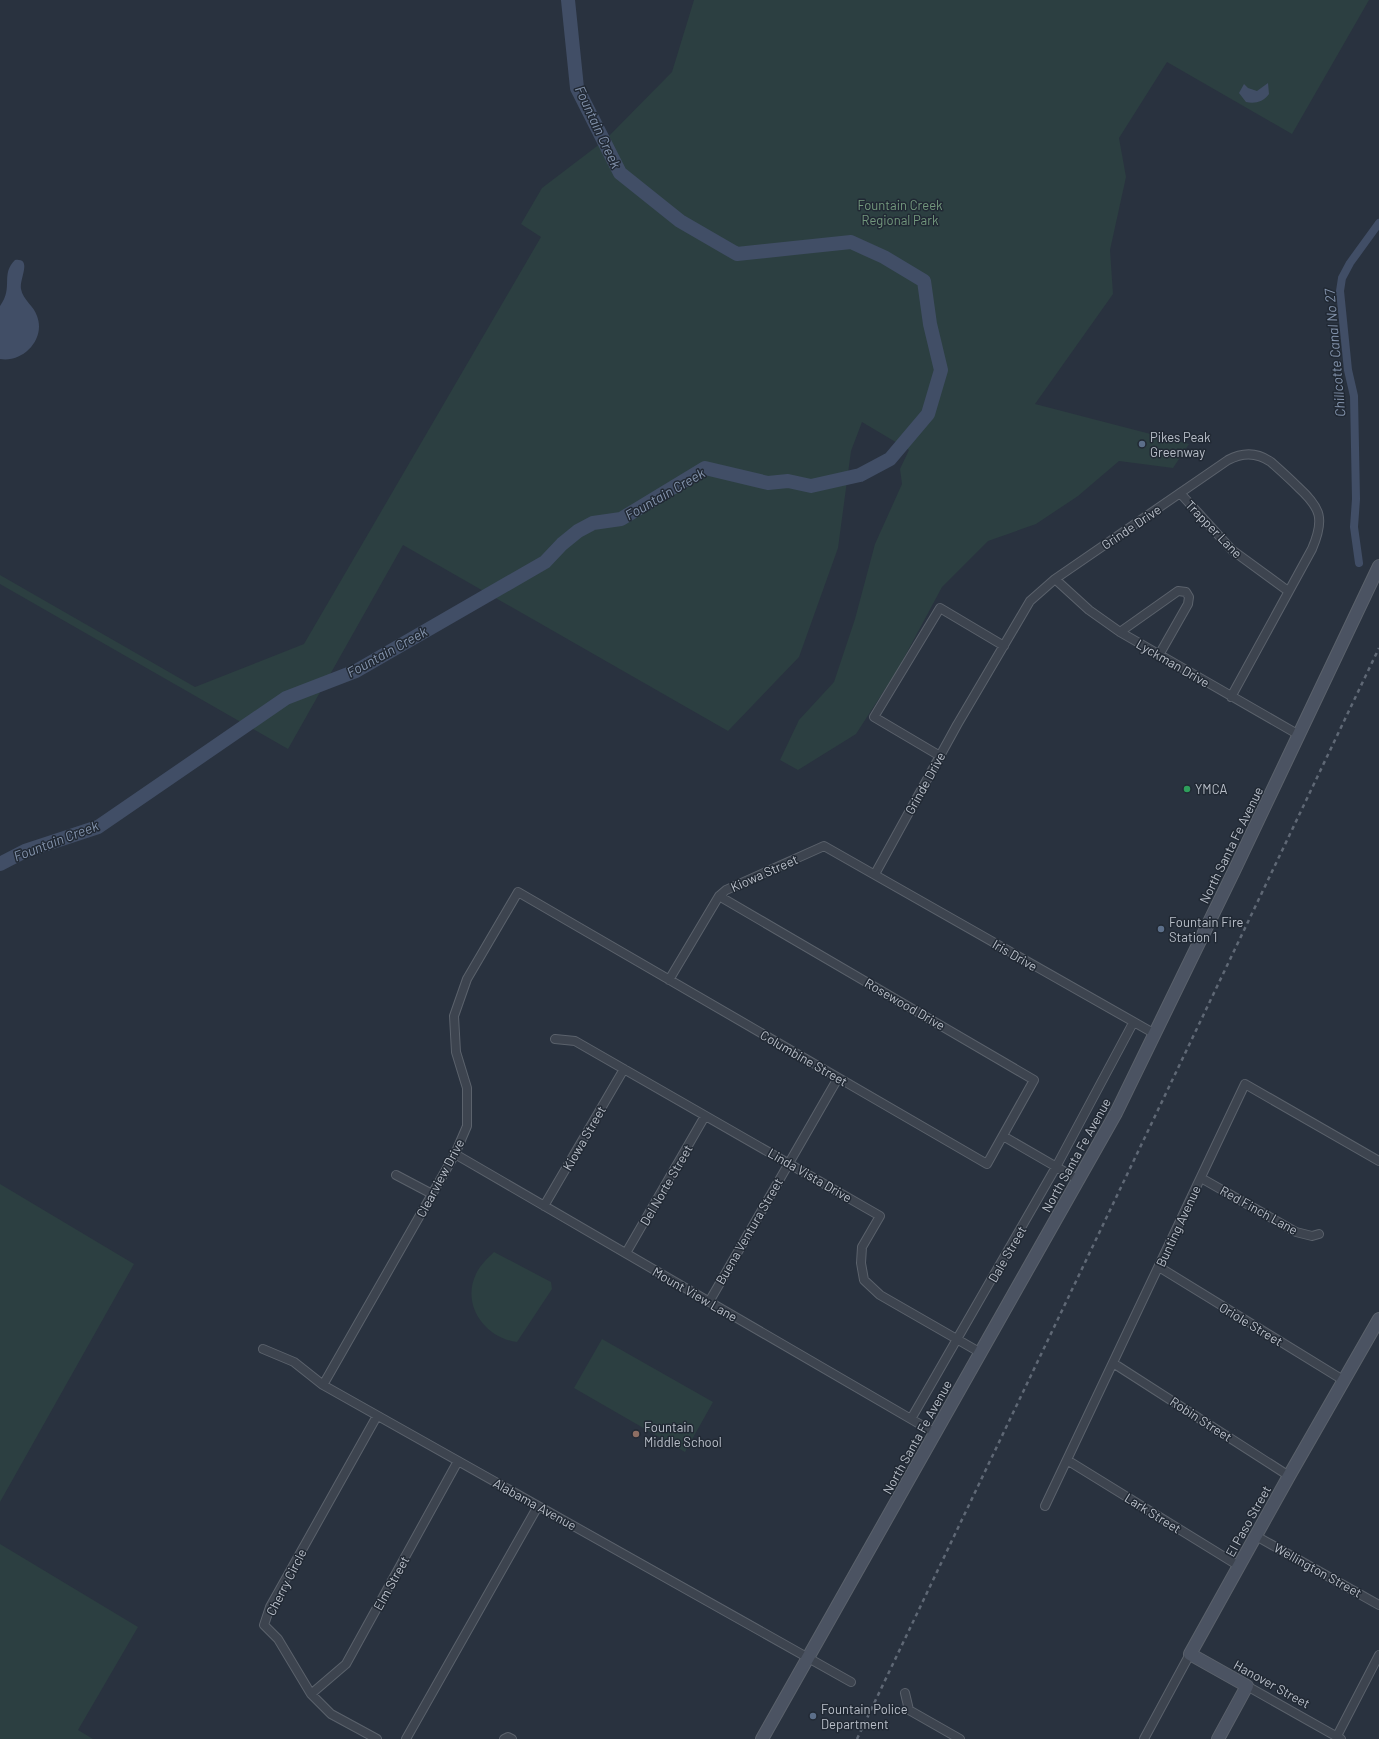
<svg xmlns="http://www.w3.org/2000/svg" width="1379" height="1739" font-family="Barlow,sans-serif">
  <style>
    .green { fill: #2c3f41 }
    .water { fill: #414e66 }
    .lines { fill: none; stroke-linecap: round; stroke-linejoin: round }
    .canal { stroke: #414e66; stroke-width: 8 }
    .river { stroke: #414e66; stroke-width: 14 }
    .minor-casing { stroke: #5b626c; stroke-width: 10 }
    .secondary-casing { stroke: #5b626c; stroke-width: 14 }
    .minor { stroke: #3d444f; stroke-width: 8 }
    .secondary { stroke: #4b5362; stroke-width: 12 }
    .rail { stroke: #5f6875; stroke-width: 2.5; stroke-dasharray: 4 4; stroke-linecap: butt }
    .service-dot { fill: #5c6f8a; stroke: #212934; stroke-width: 1.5 }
    .leisure-dot { fill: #2e9e5b; stroke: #212934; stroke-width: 1.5 }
    .education-dot { fill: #8d6e63; stroke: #212934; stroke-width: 1.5 }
    .labels { text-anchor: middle; stroke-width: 3; stroke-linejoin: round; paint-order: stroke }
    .park-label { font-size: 13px; fill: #73987d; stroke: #212934 }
    .poi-label { font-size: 13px; fill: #b9bfc9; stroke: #212934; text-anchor: start }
    .street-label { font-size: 13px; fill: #b9bfc9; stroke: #212934 }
    .water-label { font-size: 14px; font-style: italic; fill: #8494ad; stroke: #212934 }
  </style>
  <rect width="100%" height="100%" fill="#29323f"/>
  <path class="green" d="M694,0h675l-77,134 -125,-72 -48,76 7,39 -16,73 3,44 -78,110 154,40 -16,24 -54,-7 -41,35 -42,28 -48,17 -46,46 -44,82 -42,65 -58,36 -18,-10 19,-40 35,-38 21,-63 20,-75 27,-60 -2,-15 9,-19 -47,-28 -11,29 -13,97 -39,109 -71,74 -325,-186 -115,204 -288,-165v-9l195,112 109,-43 237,-407 -20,-13 21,-36 63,-48 67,-68z
    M0,1184l134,80 -134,238z
    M494,1252l57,30 1,7 -35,53c-32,-4 -56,-37 -41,-68 4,-9 11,-15 18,-22z
    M602,1339l111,63 -28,50 -111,-64z
    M0,1544l138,83 -60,103 15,9h-93z"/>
  <path class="water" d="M1268,83l1,11c-6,8 -14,10 -23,8l-7,-9 5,-9 4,4 9,3z
    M15,260c18,-2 4,19 6,29 2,11 13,17 16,27 9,23 -14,47 -37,43v-53c14,-19 0,-31 15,-46z"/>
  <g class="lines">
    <path class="canal" d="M1359,563l-5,-36 2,-28 -2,-103 -6,-26 -8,-79 2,-13 8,-15 29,-40"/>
    <path class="river" d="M0,864l25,-13 73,-24 188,-129 70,-27 189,-109 17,-18 16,-13 15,-8 28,-4 84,-51 63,15 20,-2 23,5 49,-11 30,-16 38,-45 13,-44 -11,-46 -6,-43 -40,-24 -33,-15 -114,12 -57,-33 -60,-48 -43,-85 -9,-88"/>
    <defs>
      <path id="minor" d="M1180,493l52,57 56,41
        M1055,579l34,31 31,22 179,103
        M1120,632l58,-41 8,1 3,5 -1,7 -29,51
        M940,756l-66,-39 66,-109 64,38
        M875,874l82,-149 73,-124 25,-22 173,-119c15,-8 29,-8 43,2 9,8 18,16 27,25 23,21 27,32 14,62l-81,148
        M669,980l50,-84 7,-6 98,-44 331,188
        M555,1039l20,2 305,175 -18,31 -1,16 3,17 16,15 101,58
        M1003,1136l76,44
        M455,1154l480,279
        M396,1175l36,19
        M1201,1178l95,54 16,4 7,-2
        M544,1206l80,-137
        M626,1253l79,-137
        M1159,1267l184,113
        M709,1302l129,-224
        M263,1349l31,13 29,23 528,297
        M1113,1363l176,113
        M323,1385l132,-231 12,-28v-38l-11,-36 -2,-36 13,-37 51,-87 469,272 47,-84 -315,-184
        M377,1416l-107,191 -6,18 14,14 33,55 20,20 46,25
        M911,1419l145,-252 77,-144
        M1067,1460l172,106
        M1045,1506l200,-422 134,77
        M1256,1536l123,69
        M1247,1686l94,53
        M905,1693l4,17 51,29
        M311,1694l35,-30 112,-203
        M1337,1736l42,-81
        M406,1739l132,-233
        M504,1739l4,-2 4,2
        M1144,1739l46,-85"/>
      <path id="secondary" d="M762,1739l354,-626 118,-242 145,-305
        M1218,1739l29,-53 -57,-32 99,-178 90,-157"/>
    </defs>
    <use href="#minor" class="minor-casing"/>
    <use href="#secondary" class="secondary-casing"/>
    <use href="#minor" class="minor"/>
    <use href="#secondary" class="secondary"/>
    <path class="rail" d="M857,1739l522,-1091"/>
  </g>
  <g class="service-dot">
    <circle cx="1142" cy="444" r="4"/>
    <circle cx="1161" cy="929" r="4"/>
    <circle cx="813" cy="1716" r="4"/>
  </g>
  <circle class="leisure-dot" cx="1187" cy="789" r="4"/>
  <circle class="education-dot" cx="636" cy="1434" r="4"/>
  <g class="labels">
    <g class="park-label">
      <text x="900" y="210">Fountain Creek<tspan x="900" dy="15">Regional Park</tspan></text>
    </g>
    <g class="poi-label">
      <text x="1150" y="442">Pikes Peak<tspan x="1150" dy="15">Greenway</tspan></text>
      <text x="1195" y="794">YMCA</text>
      <text x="1169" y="927">Fountain Fire<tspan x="1169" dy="15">Station 1</tspan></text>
      <text x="644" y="1432">Fountain<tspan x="644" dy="15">Middle School</tspan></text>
      <text x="821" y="1714">Fountain Police<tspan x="821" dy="15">Department</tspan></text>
    </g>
    <g class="street-label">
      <text transform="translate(1131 527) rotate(-34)" y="5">Grinde Drive</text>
      <text transform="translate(1214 529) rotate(46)" y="5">Trapper Lane</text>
      <text transform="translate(1173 663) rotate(30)" y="5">Lyckman Drive</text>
      <text transform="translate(925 783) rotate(-61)" y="5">Grinde Drive</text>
      <text transform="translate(1231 845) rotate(-64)" y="5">North Santa Fe Avenue</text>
      <text transform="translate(764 873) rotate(-24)" y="5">Kiowa Street</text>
      <text transform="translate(1015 955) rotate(30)" y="5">Iris Drive</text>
      <text transform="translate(905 1004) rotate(30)" y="5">Rosewood Drive</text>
      <text transform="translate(804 1058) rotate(30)" y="5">Columbine Street</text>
      <text transform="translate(584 1138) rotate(-60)" y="5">Kiowa Street</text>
      <text transform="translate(1076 1155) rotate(-61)" y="5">North Santa Fe Avenue</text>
      <text transform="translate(810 1175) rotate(30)" y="5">Linda Vista Drive</text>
      <text transform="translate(440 1178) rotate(-62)" y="5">Clearview Drive</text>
      <text transform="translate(666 1185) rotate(-60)" y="5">Del Norte Street</text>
      <text transform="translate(1259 1210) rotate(29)" y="5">Red Finch Lane</text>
      <text transform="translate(1178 1226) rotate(-65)" y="5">Bunting Avenue</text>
      <text transform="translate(749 1231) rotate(-60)" y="5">Buena Ventura Street</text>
      <text transform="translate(1007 1254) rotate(-60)" y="5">Dale Street</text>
      <text transform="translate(695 1294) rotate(30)" y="5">Mount View Lane</text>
      <text transform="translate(1251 1324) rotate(31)" y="5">Oriole Street</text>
      <text transform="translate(1201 1419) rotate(33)" y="5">Robin Street</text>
      <text transform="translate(917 1437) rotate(-61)" y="5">North Santa Fe Avenue</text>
      <text transform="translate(535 1504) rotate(29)" y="5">Alabama Avenue</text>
      <text transform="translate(1153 1513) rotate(32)" y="5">Lark Street</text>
      <text transform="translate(1248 1521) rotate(-61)" y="5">El Paso Street</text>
      <text transform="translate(1318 1570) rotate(29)" y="5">Wellington Street</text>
      <text transform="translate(286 1582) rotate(-63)" y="5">Cherry Circle</text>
      <text transform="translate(391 1583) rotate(-61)" y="5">Elm Street</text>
      <text transform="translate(1272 1684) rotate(29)" y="5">Hanover Street</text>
    </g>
    <g class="water-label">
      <text transform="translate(598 127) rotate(65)" y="5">Fountain Creek</text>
      <text transform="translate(1335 353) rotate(-95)" y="5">Chillcotte Canal No 27</text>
      <text transform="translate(665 494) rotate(-30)" y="5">Fountain Creek</text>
      <text transform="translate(387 652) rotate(-29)" y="5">Fountain Creek</text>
      <text transform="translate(56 841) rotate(-21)" y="5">Fountain Creek</text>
    </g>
  </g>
</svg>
